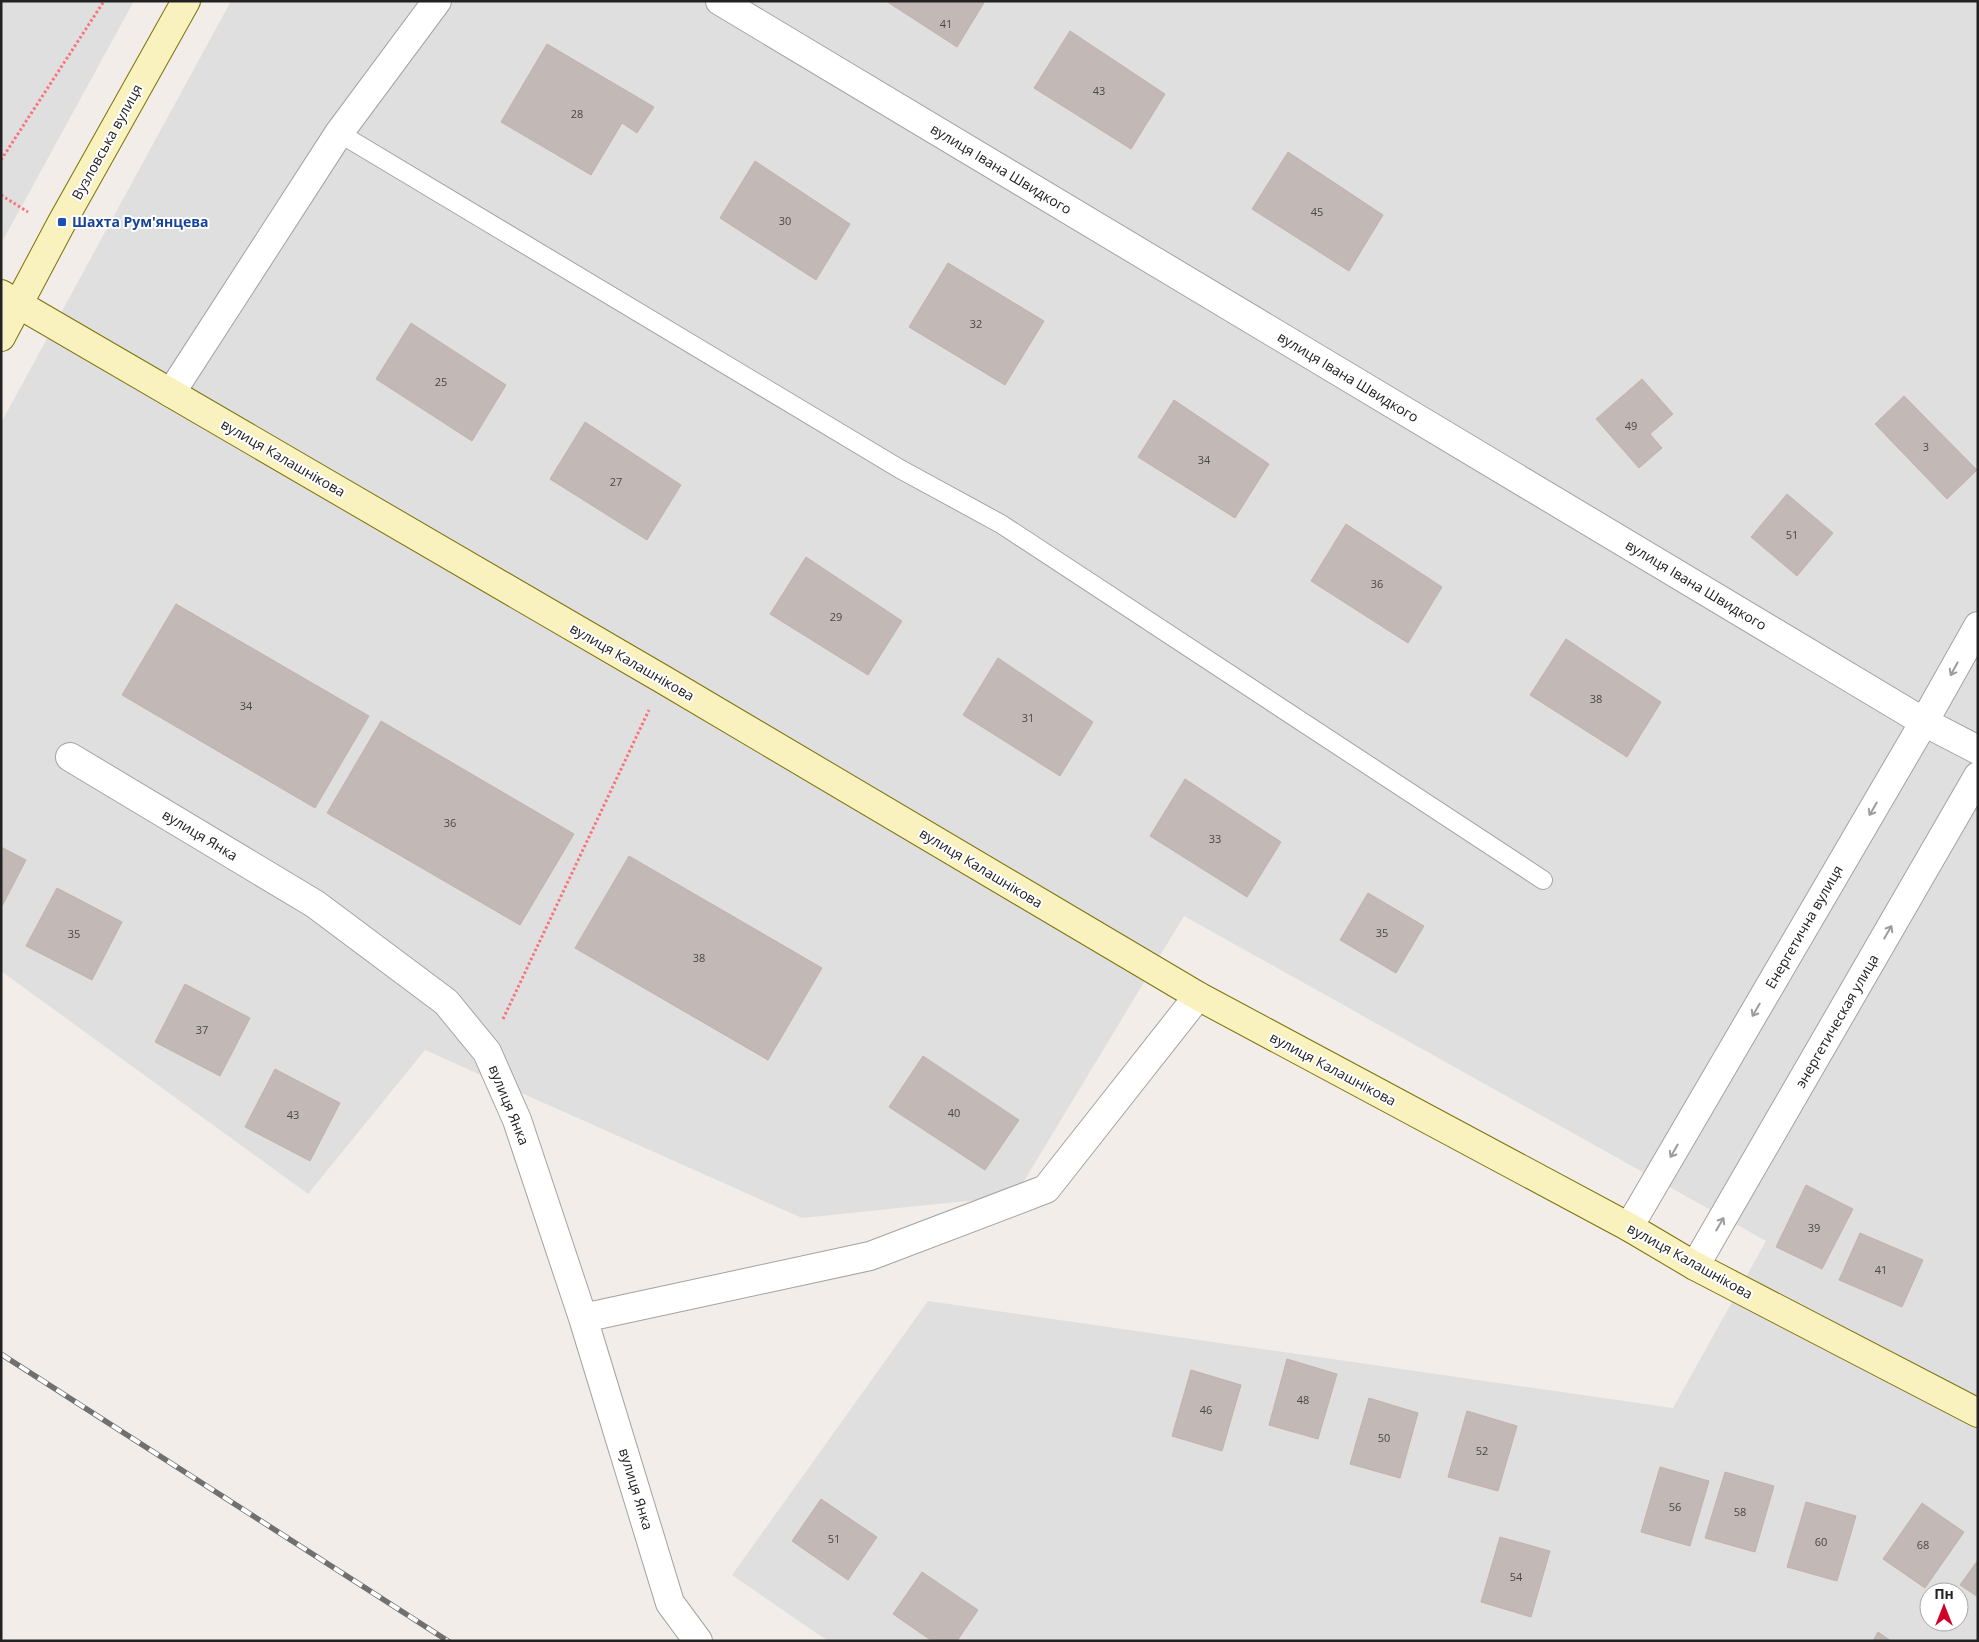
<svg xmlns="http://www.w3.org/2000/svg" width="1979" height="1642" font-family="'Open Sans',sans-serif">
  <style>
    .residential { fill: #e0dfdf; fill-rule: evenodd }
    .building { fill: #c2b8b5; stroke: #c3b1ab }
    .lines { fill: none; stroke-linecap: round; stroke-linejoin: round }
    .lane-casing { stroke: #a3a3a3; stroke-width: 20 }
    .street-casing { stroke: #a3a3a3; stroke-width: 30 }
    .secondary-casing { stroke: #7b7206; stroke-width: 30 }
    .path { stroke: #f9737d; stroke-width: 3; stroke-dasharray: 2.5 2.5; stroke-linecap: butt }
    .lane { stroke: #fff; stroke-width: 18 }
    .street { stroke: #fff; stroke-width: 28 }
    .secondary { stroke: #f9f2bf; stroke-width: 28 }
    .rail-casing { stroke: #707070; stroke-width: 5.5 }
    .rail { stroke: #fff; stroke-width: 4; stroke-dasharray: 11; stroke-linecap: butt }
    .oneway { stroke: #9c9c9c }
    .transit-dot { fill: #1a4fb4; stroke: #fff; stroke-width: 2 }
    .labels { text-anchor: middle; stroke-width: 4; stroke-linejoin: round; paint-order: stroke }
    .number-label { font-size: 11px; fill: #4a4847 }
    .street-label { font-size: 14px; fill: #222; stroke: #fff }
    .transit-label { font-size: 14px; font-weight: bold; fill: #164399; stroke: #fff; text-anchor: start }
  </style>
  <rect width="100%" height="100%" fill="#f2ede8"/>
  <path class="residential" d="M1,1h133l-133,243z
    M231,1h1747v1640h-1150l-96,-66 196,-274 745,107 93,-167 -582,-325 -169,280 -213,22 -377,-168 -117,144 -307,-223v-548zM1929,1592h30v30h-30z"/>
  <path class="building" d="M886,1h99l-28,46z
    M1070,31l95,63 -34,55 -97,-61z
    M547,44l107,63 -17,26 -15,-10 -31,52 -90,-53z
    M1288,152l95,63 -34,56 -97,-62z
    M755,161l95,63 -34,56 -96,-62z
    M948,263l96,58 -39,64 -96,-58z
    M411,323l95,62 -34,56 -96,-62z
    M1642,379l31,35 -23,20 12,14 -23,20 -43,-49z
    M1904,396l73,74 -30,29 -72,-75z
    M1174,400l95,64 -34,54 -97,-61z
    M585,422l96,63 -34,55 -97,-61z
    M1787,494l46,39 -36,43 -46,-39z
    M1346,524l96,63 -34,56 -97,-62z
    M806,557l96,64 -34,54 -98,-61z
    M176,604l193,112 -54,92 -193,-113z
    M1566,639l95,63 -34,55 -97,-62z
    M998,658l95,64 -33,54 -97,-61z
    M381,721l193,113 -54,91 -193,-112z
    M1185,779l96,63 -34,55 -97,-61z
    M1,847l25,13 -25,48z
    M629,856l193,112 -54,92 -193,-112z
    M57,888l65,34 -30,58 -66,-34z
    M1368,893l56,33 -28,47 -56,-33z
    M185,984l65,34 -30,58 -65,-34z
    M923,1056l96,64 -34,50 -96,-63z
    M275,1069l65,34 -30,58 -65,-34z
    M1806,1185l47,24 -31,60 -46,-22z
    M1860,1233l63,27 -21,47 -63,-27z
    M1287,1359l50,15 -19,65 -49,-14z
    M1191,1370l50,15 -19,66 -50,-15z
    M1369,1398l49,15 -18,65 -50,-14z
    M1467,1411l50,15 -19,65 -50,-14z
    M1660,1467l49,14 -19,65 -49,-14z
    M1725,1472l49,14 -19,66 -50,-14z
    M821,1499l56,38 -29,43 -56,-39z
    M1806,1502l50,14 -19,65 -50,-14z
    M1922,1503l42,29 -39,56 -42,-29z
    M1500,1537l50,14 -19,66 -50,-15z
    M1978,1560v37l-18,-12z
    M922,1572l56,38 -21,31h-25l-39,-27z
    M1878,1632l13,9h-18z"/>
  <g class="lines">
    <defs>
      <path id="lane" d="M339,133l561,336 101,55 542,356"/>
      <path id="street" d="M720,1l1204,721 54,28
        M171,393l168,-260 98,-132
        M70,757l245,147 131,98 41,50 30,68 66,198 87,285 28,38
        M1629,1227l295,-505 54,-96
        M1695,1266l283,-490
        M583,1318l287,-62 176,-67 152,-193"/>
      <path id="secondary" d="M1,294l663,386 534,316 431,231 66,39 283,147
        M1,337l61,-115 124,-221"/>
    </defs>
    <use href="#lane" class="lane-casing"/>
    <use href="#street" class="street-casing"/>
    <use href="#secondary" class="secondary-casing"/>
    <path class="path" d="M1,160l103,-159
      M1,195l27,17
      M503,1019l146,-309"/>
    <use href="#lane" class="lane"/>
    <use href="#street" class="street"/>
    <use href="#secondary" class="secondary"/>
    <defs>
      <path id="rail" d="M1,1354l447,287"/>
    </defs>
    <use href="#rail" class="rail-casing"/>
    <use href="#rail" class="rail"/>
  </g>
  <defs><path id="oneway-shaft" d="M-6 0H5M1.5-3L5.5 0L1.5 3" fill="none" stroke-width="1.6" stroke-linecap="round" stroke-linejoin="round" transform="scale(1.25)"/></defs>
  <g class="oneway">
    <use href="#oneway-shaft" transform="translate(1954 669) rotate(119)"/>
    <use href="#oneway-shaft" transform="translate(1873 809) rotate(120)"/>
    <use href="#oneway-shaft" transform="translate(1888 932) rotate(-60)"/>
    <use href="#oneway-shaft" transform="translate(1756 1010) rotate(120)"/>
    <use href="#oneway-shaft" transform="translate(1674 1151) rotate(120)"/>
    <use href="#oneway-shaft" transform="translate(1720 1224) rotate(-60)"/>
  </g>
  <rect class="transit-dot" x="57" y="217" width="10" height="10" rx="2.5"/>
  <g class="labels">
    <g class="number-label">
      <text x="946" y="28">41</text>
      <text x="1099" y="95">43</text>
      <text x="577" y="118">28</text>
      <text x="1317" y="216">45</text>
      <text x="785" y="225">30</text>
      <text x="976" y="328">32</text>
      <text x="441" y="386">25</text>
      <text x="1631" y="430">49</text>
      <text x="1926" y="451">3</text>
      <text x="1204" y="464">34</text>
      <text x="616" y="486">27</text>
      <text x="1792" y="539">51</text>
      <text x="1377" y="588">36</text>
      <text x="836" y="621">29</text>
      <text x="1596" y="703">38</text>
      <text x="246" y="710">34</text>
      <text x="1028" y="722">31</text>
      <text x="450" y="827">36</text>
      <text x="1215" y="843">33</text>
      <text x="1382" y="937">35</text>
      <text x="74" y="938">35</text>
      <text x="699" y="962">38</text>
      <text x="202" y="1034">37</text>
      <text x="954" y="1117">40</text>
      <text x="293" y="1119">43</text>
      <text x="1814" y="1232">39</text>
      <text x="1881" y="1274">41</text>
      <text x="1303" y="1404">48</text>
      <text x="1206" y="1414">46</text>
      <text x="1384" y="1442">50</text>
      <text x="1482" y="1455">52</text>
      <text x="1675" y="1511">56</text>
      <text x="1740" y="1516">58</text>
      <text x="834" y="1543">51</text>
      <text x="1821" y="1546">60</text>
      <text x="1923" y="1549">68</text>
      <text x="1516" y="1581">54</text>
    </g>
    <g class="street-label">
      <text transform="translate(107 142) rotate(-61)" y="5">Вузловська вулиця</text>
      <text transform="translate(1001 169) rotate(31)" y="5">вулиця Івана Швидкого</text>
      <text transform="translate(1348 377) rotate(31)" y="5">вулиця Івана Швидкого</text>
      <text transform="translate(283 458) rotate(30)" y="5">вулиця Калашнікова</text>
      <text transform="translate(1696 585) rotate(31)" y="5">вулиця Івана Швидкого</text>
      <text transform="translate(632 662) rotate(30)" y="5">вулиця Калашнікова</text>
      <text transform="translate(200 835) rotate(31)" y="5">вулиця Янка</text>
      <text transform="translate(981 868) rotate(31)" y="5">вулиця Калашнікова</text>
      <text transform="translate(1804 927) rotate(-60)" y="5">Енергетична вулиця</text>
      <text transform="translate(1837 1021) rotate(-60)" y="5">энергетическая улица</text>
      <text transform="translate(1333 1069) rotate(28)" y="5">вулиця Калашнікова</text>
      <text transform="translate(509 1105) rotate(68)" y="5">вулиця Янка</text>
      <text transform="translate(1690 1261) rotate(29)" y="5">вулиця Калашнікова</text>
      <text transform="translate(636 1489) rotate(73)" y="5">вулиця Янка</text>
    </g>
    <g class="transit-label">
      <text x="72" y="227">Шахта Рум'янцева</text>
    </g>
  </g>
  <rect width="1979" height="1642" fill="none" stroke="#222222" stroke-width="5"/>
  <g transform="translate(1944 1607)"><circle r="24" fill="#ffffff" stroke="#a7a7a7"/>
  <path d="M0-4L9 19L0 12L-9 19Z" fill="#d10227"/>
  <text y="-8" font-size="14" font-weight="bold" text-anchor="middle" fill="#222222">Пн</text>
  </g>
</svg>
